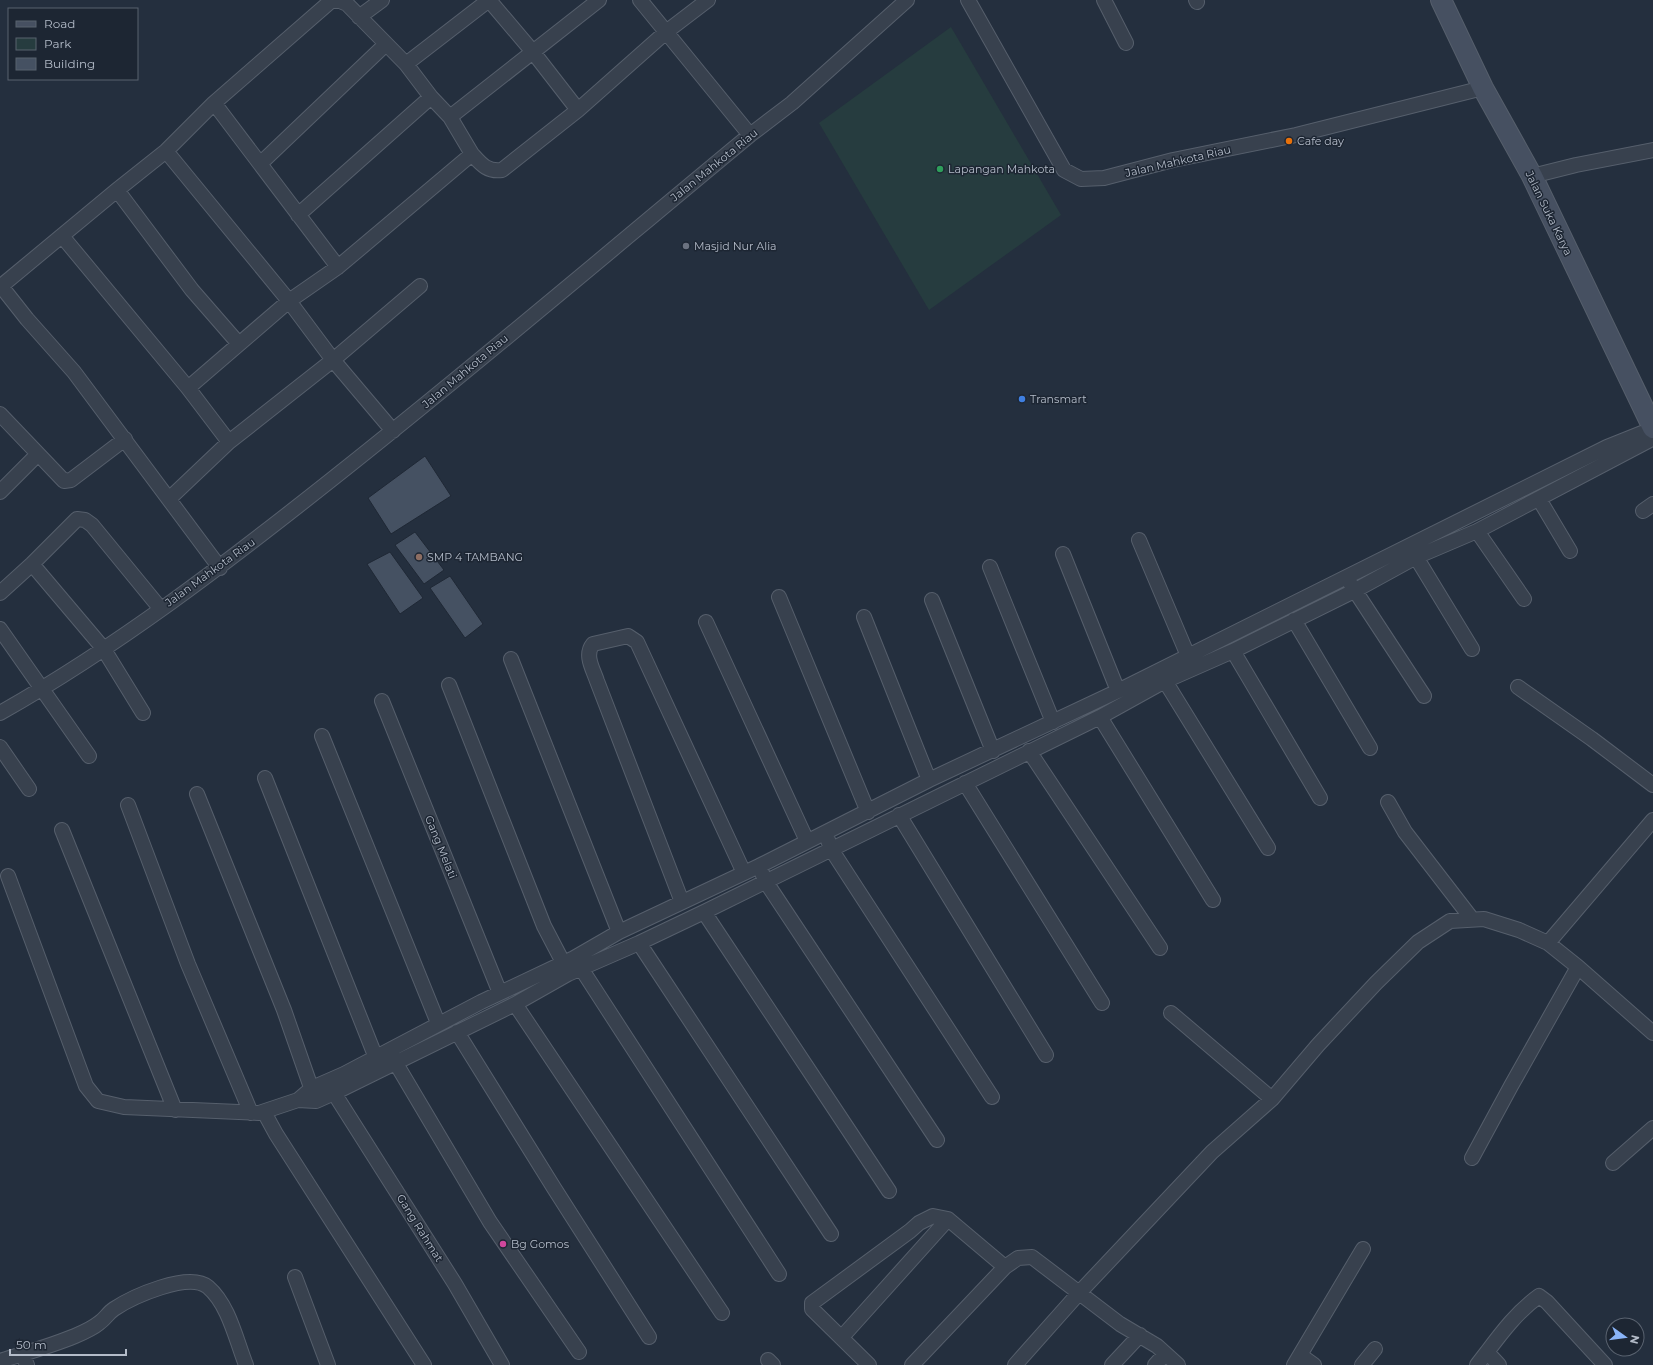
<svg xmlns="http://www.w3.org/2000/svg" width="1653" height="1365" font-family="Montserrat,sans-serif">
  <style>
    .green { fill: #263c3f }
    .building { fill: #455162; stroke: #1f2835 }
    .lines { fill: none; stroke-linecap: round; stroke-linejoin: round }
    .minor-casing { stroke: #565f6c; stroke-width: 16 }
    .secondary-casing { stroke: #565f6c; stroke-width: 22 }
    .minor { stroke: #38414e; stroke-width: 14 }
    .secondary { stroke: #465061; stroke-width: 20 }
    .food-dot { fill: #e8710a; stroke: #1d2633; stroke-width: 1.5 }
    .leisure-dot { fill: #2e9e5b; stroke: #1d2633; stroke-width: 1.5 }
    .worship-dot { fill: #6b7280; stroke: #1d2633; stroke-width: 1.5 }
    .shop-dot { fill: #3f7fe0; stroke: #1d2633; stroke-width: 1.5 }
    .education-dot { fill: #8d6e63; stroke: #1d2633; stroke-width: 1.5 }
    .hotel-dot { fill: #d1479c; stroke: #1d2633; stroke-width: 1.5 }
    .labels { text-anchor: middle; stroke-width: 3; stroke-linejoin: round; paint-order: stroke }
    .poi-label { font-size: 11px; fill: #b4bcc9; stroke: #1d2633; text-anchor: start }
    .street-label { font-size: 11px; fill: #b4bcc9; stroke: #1d2633 }
  </style>
  <rect width="100%" height="100%" fill="#242f3e"/>
  <path class="green" d="M951,27l110,188 -132,95 -110,-187z"/>
  <path class="building" d="M425,456l26,40 -60,38 -23,-36z
    M415,532l29,38 -20,14 -29,-39z
    M390,552l33,46 -23,16 -33,-50z
    M450,576l33,48 -18,14 -35,-50z"/>
  <g class="lines">
    <defs>
      <path id="minor" d="M640,0l110,135
        M968,0l96,170 17,9 23,-1 69,-18 123,-25 187,-47
        M1104,0l22,43
        M1196,0l1,2
        M359,17l23,-17
        M406,64l83,-64 44,52 45,58
        M214,103l124,164
        M450,117l149,-117
        M166,151l123,150 44,59 60,71
        M261,163l125,-119
        M1532,176l44,-11 77,-15
        M117,190l75,100 47,54
        M298,215l133,-118
        M62,236l126,152 41,54 104,-82 87,-74
        M1,286l26,33 47,53 146,196
        M0,287l117,-97 49,-39 48,-48 117,-102h9l7,3 59,60 25,33 19,20 22,37
        M188,388l101,-87 49,-34 134,-113c9,10 15,18 30,16l76,-60 88,-78 42,-32
        M0,414l64,67 7,-1 54,-41
        M0,492l38,-38
        M170,498l59,-56
        M1539,499l31,52
        M1643,511l10,-7
        M1477,531l47,68
        M1139,540l52,123
        M1063,554l55,137
        M1416,557l56,92
        M32,564l71,84 40,65
        M990,567l63,155
        M1350,583l74,113
        M0,593l32,-29 45,-45 8,1 7,5 68,83
        M779,597l89,215
        M932,600l61,151
        M864,617l65,163
        M1294,620l76,128
        M706,622l101,219
        M0,629l89,127
        M1233,651l87,147
        M511,659l108,273
        M1165,681l103,167
        M449,685l95,241 23,44
        M1518,687l74,52 61,46
        M382,701l118,292
        M0,713c117,-66 225,-149 331,-233 142,-112 280,-230 419,-345l42,-32 115,-103
        M1100,717l113,183
        M322,736l116,287
        M0,747l29,42
        M1029,751l131,197
        M265,778l111,280
        M965,783l137,220
        M197,794l87,216 30,86
        M1388,802l17,30 67,87
        M128,805l60,159 63,149
        M899,815l147,240
        M62,830l113,280
        M828,840l3,9 161,248
        M762,873l4,9 171,258
        M8,876l78,210 12,15 26,6 135,6 39,-13 14,-12 32,-14 137,-72 93,-44 45,-26 140,-66 170,-86 189,-89 489,-244 35,-14 11,-1
        M682,902l-85,-221c-4,-12 -13,-26 -4,-37l35,-8 9,6 107,231
        M704,912l185,279
        M639,943l192,291
        M1548,943l30,24 75,66
        M577,962l202,312
        M515,1004l207,309
        M1171,1013l101,86
        M457,1032l97,156 95,149
        M391,1055l99,167 89,130
        M334,1093l121,191 47,81
        M298,1100l18,1 18,-8 181,-89 53,-30 71,-31 65,-31 396,-195 65,-36 68,-30 121,-60 62,-34 61,-26 173,-91 3,-4
        M264,1112l12,22 148,231
        M1472,1158l39,-72 67,-119
        M1613,1163l40,-35
        M295,1277l33,88
        M842,1337l106,-118
        M1487,1352c15,-20 31,-41 52,-56l8,6 58,63
        M22,1353l5,12
        M1300,1355l14,10
        M768,1360l5,5
        M0,1361c25,-8 51,-15 75,-25 7,-3 18,-8 24,-13 6,-4 9,-10 15,-14 18,-12 75,-38 94,-22 21,18 28,53 38,78
        M869,1365l-57,-56v-6l98,-72 9,-8 14,-7 15,3 57,48
        M912,1365l93,-98 13,-9 14,-1 88,67 37,22 21,19
        M1015,1365l64,-72 133,-141 60,-53 46,-54 58,-62 42,-41 32,-21 34,-2 35,11 29,13 105,-123
        M1112,1365l28,-30
        M1155,1365l10,-11
        M1294,1365l69,-116
        M1362,1365l13,-16
        M1477,1365l10,-13 12,13"/>
      <path id="secondary" d="M1441,0l42,88 49,88 121,252"/>
    </defs>
    <use href="#minor" class="minor-casing"/>
    <use href="#secondary" class="secondary-casing"/>
    <use href="#minor" class="minor"/>
    <use href="#secondary" class="secondary"/>
  </g>
  <circle class="food-dot" cx="1289" cy="141" r="4"/>
  <circle class="leisure-dot" cx="940" cy="169" r="4"/>
  <circle class="worship-dot" cx="686" cy="246" r="4"/>
  <circle class="shop-dot" cx="1022" cy="399" r="4"/>
  <circle class="education-dot" cx="419" cy="557" r="4"/>
  <circle class="hotel-dot" cx="503" cy="1244" r="4"/>
  <g class="labels">
    <g class="poi-label">
      <text x="1297" y="145">Cafe day</text>
      <text x="948" y="173">Lapangan Mahkota</text>
      <text x="694" y="250">Masjid Nur Alia</text>
      <text x="1030" y="403">Transmart</text>
      <text x="427" y="561">SMP 4 TAMBANG</text>
      <text x="511" y="1248">Bg Gomos</text>
    </g>
    <g class="street-label">
      <text transform="translate(1178 161) rotate(-13)" y="4">Jalan Mahkota Riau</text>
      <text transform="translate(714 165) rotate(-39)" y="4">Jalan Mahkota Riau</text>
      <text transform="translate(1549 213) rotate(64)" y="4">Jalan Suka Karya</text>
      <text transform="translate(465 371) rotate(-40)" y="4">Jalan Mahkota Riau</text>
      <text transform="translate(210 572) rotate(-36)" y="4">Jalan Mahkota Riau</text>
      <text transform="translate(441 847) rotate(68)" y="4">Gang Melati</text>
      <text transform="translate(420 1228) rotate(58)" y="4">Gang Rahmat</text>
    </g>
  </g>
  <rect x="8" y="8" width="130" height="72" fill="#1d2633" stroke="#59626f"/>
  <rect x="16" y="21" width="20" height="6" fill="#465061" stroke="#59626f"/>
  <text x="44" y="28" font-size="12" fill="#b4bcc9">Road</text>
  <rect x="16" y="38" width="20" height="12" fill="#263c3f" stroke="#59626f"/>
  <text x="44" y="48" font-size="12" fill="#b4bcc9">Park</text>
  <rect x="16" y="58" width="20" height="12" fill="#455162" stroke="#59626f"/>
  <text x="44" y="68" font-size="12" fill="#b4bcc9">Building</text>
  <g transform="translate(1625 1337) rotate(104)"><circle r="19" fill="#1d2633" stroke="#59626f"/>
  <path d="M0-3L7 15L0 10L-7 15Z" fill="#8ab4f8"/>
  <text y="-6" font-size="11" font-weight="bold" text-anchor="middle" fill="#b4bcc9">N</text>
  </g>
  <path d="M10 1349v6h116v-6" fill="none" stroke="#b4bcc9" stroke-width="2"/>
  <text x="16" y="1349" font-size="12" fill="#b4bcc9" stroke="#1d2633" stroke-width="3" paint-order="stroke">50 m</text>
</svg>
